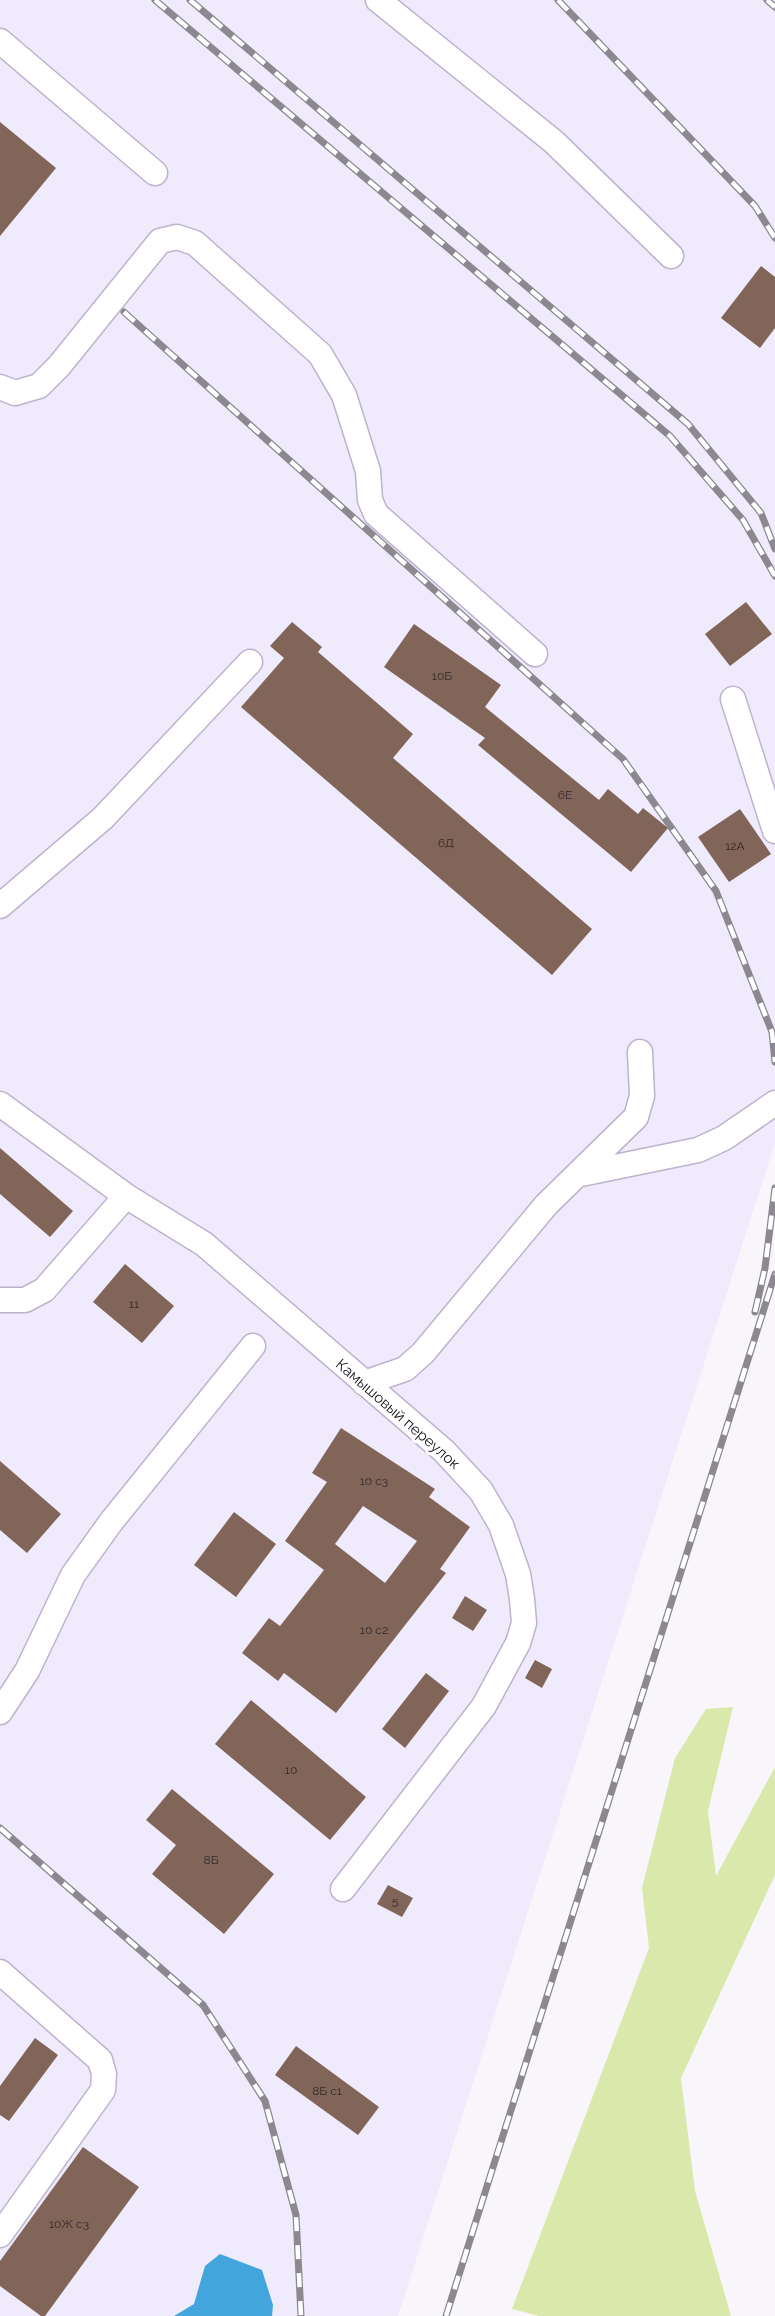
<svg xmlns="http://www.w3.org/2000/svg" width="775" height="2316" font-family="Raleway,sans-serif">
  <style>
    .industrial { fill: #efeafc }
    .green { fill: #dae9ab }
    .water { fill: #42a6dd }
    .building { fill: #826559; fill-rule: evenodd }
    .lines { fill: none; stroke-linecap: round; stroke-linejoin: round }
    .minor-casing { stroke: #bfb2cd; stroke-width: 27 }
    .minor { stroke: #fff; stroke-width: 24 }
    .rail-casing { stroke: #8b888f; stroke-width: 7 }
    .rail { stroke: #fff; stroke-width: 4.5; stroke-dasharray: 14; stroke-linecap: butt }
    .labels { text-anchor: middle; stroke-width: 6; stroke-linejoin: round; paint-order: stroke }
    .number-label { font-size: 12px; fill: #32282b }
    .street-label { font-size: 15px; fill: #18131c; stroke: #fff }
  </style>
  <rect width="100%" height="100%" fill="#f8f6fb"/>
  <path class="industrial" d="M0,0h775v1143l-377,1173h-398z"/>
  <path class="green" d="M733,1707l-25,104 8,65 59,-109v108l-94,203 14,113 36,125h-192l-27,-7 137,-361 -7,-60 33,-130 31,-49z"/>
  <path class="water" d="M220,2254l42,16 11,35 -1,11h-98l20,-12 11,-38z"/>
  <path class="building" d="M0,122l56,46 -56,68z
    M761,266l14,11v51l-15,20 -39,-30z
    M746,602l26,32 -42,32 -25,-32z
    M292,622l30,25 -4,5 95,82 -20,24 199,171 -40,46 -311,-268 43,-49 -14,-12z
    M414,624l87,61 -16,22 114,93 9,-11 30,25 5,-6 25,20 -37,44 -153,-127 7,-7 -101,-71z
    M740,809l31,45 -42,28 -31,-45z
    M0,1148l73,63 -23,26 -50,-43z
    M125,1264l49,42 -32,37 -49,-41z
    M341,1428l94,61 -6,8 41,30 -30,42 6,4 -110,140 -52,-40 -6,8 -36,-28 27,-35 11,8 44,-56 -39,-29 42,-59 -15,-9zM363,1506l54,35 -32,42 -50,-39z
    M0,1461l61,53 -34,39 -27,-23z
    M234,1512l42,32 -40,53 -42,-32z
    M465,1596l22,14 -14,21 -21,-13z
    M535,1660l17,9 -10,19 -17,-10z
    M426,1673l23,18 -44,57 -23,-19z
    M251,1700l115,97 -36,43 -115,-96z
    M172,1789l102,85 -50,60 -72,-60 24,-29 -30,-25z
    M388,1885l25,13 -11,19 -25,-13z
    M35,2038l23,17 -49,66 -9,-6v-29z
    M296,2046l83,61 -21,28 -83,-60z
    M83,2147l56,40 -94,129h-4l-41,-30v-25z"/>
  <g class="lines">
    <defs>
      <path id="minor" d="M378,0l176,142 117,114
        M0,41l155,132
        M0,387l15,6 24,-7 20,-20 101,-125 17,-4 18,6 125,111 24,41 24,76 2,29 6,14 159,140
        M733,699l42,132
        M0,906l103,-88 147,-156
        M0,1104l126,92 78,48 240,207 37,40 20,34 17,49 4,25 2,24 -6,20 -34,63 -141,183
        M581,1174l117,-24 26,-12 51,-35
        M0,1300h25l19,-10 82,-94
        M364,1383l41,-14 18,-16 123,-148 90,-88 6,-21 -2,-44
        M0,1712l27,-41 46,-96 38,-53 142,-176
        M0,1972l100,88 4,14 -1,16 -103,145"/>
    </defs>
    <use href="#minor" class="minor-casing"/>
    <use href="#minor" class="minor"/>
    <defs>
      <path id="rail" d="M155,0l515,436 73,84 32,56
        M190,0l498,424 73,89 14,36
        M558,0l197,206 20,32
        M767,0l8,7
        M124,312l499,447 93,132 56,141 3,30
        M755,1312l10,-44 10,-80
        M0,1828l203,177 62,96 31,114 5,101
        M446,2316l329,-1042"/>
    </defs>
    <use href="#rail" class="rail-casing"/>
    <use href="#rail" class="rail"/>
  </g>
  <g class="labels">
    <g class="number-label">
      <text x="442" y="680">10Б</text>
      <text x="565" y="799">6Е</text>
      <text x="446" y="847">6Д</text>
      <text x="735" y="850">12А</text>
      <text x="134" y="1308">11</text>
      <text x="374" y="1485">10 с3</text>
      <text x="374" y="1634">10 с2</text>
      <text x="291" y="1774">10</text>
      <text x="211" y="1864">8Б</text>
      <text x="395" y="1905">5</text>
      <text x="327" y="2095">8Б с1</text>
      <text x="69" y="2228">10Ж с3</text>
    </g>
    <g class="street-label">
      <text transform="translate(398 1414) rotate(41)" y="5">Камышовый переулок</text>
    </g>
  </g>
</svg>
